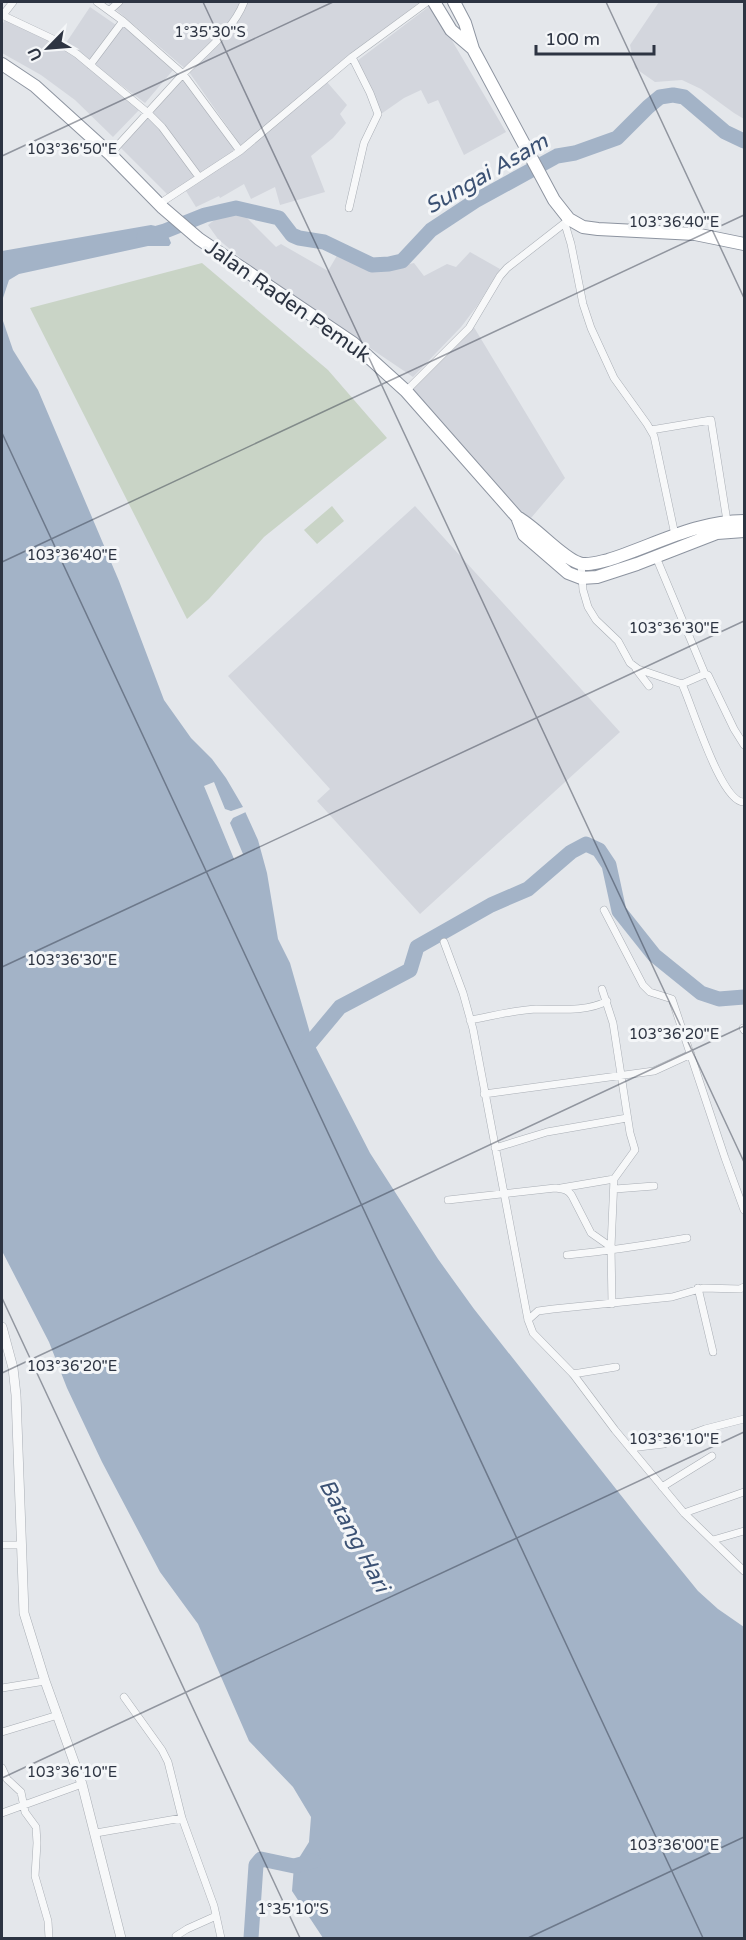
<svg xmlns="http://www.w3.org/2000/svg" width="746" height="1940" font-family="'Varela Round',sans-serif">
  <style>
    .built { fill: #d3d6dd }
    .green { fill: #c9d4c6 }
    .water { fill: #a3b3c7 }
    .pier { fill: #e4e7eb }
    .lines { fill: none; stroke-linecap: round; stroke-linejoin: round }
    .river { stroke: #a3b3c7; stroke-width: 15 }
    .minor-casing { stroke: #a9aeb5; stroke-width: 8 }
    .tertiary-casing { stroke: #a9aeb5; stroke-width: 10 }
    .trunk-casing { stroke: #8d94a0; stroke-width: 14 }
    .minor { stroke: #f7f8f9; stroke-width: 7 }
    .tertiary { stroke: #f7f8f9; stroke-width: 9 }
    .trunk { stroke: #fff; stroke-width: 12 }
    .ticks { fill: none; stroke: #2d3442; stroke-width: 1.5; stroke-opacity: 0.45 }
    .labels { text-anchor: middle; stroke-width: 6; stroke-linejoin: round; paint-order: stroke }
    .street-label { font-size: 21px; fill: #2d3442; stroke: #f4f6f8 }
    .water-label { font-size: 22px; font-style: italic; fill: #3b5173; stroke: #f4f6f8 }
    .ticks-label { font-size: 15px; text-anchor: middle; fill: #2d3442; stroke: #f4f6f8; stroke-width: 6; stroke-linejoin: round; paint-order: stroke }
  </style>
  <rect width="100%" height="100%" fill="#e4e7eb"/>
  <path class="built" d="M107,2h313l-70,53 -109,91 -52,-74z
    M659,2h85v117l-10,-6 -33,-24 -19,-9 -27,2 -20,-14 -5,-23z
    M431,5l75,127 -42,23 -26,-55 -10,4 -7,-14 -17,8 -23,16 -24,-53z
    M90,7l26,18 -26,35 -24,-17z
    M6,18l50,22 84,69 -27,28 -38,-37 -34,-25 -39,-22v-28z
    M122,24l52,45 -29,34 -53,-40z
    M182,76l54,74 -35,24 -50,-63z
    M327,82l20,23 -7,9 6,9 -13,15 -22,18 14,36 -45,13 -5,-18 -24,12 -7,-15 -24,14 -1,-2 -23,11 -10,-16 51,-35z
    M148,114l49,63 -28,19 -49,-49z
    M234,205l42,42 5,-3 47,27 14,-24 26,16 36,2 10,-2 10,13 23,-12 9,3 14,-15 30,17 -23,37 -16,21 -48,50 -157,-106 -38,-32 -10,-14z
    M472,324l93,154 -34,40 -13,-6 -108,-124z
    M415,506l205,226 -200,182 -103,-113 13,-12 -102,-113z"/>
  <path class="green" d="M202,263l126,107 59,68 -123,99 -55,62 -22,20 -157,-311z
    M332,506l12,15 -27,23 -13,-14z"/>
  <path class="water" d="M151,225c10,1 17,8 20,18l-2,3h-21l-129,28 -10,6 -7,21v-50z
    M2,318l11,32 25,40 81,191 45,119 27,38 21,21 14,19 17,29 15,33 9,33 11,66 12,24 22,77 58,113 68,106 36,50 168,213 56,69 20,18 26,18v311h-421l-31,-47 2,-25 15,-24 2,-25 -18,-30 -44,-46 -51,-117 -38,-52 -58,-110 -35,-74 -18,-46 -47,-91z"/>
  <path class="pier" d="M214,782l11,27 6,2 15,-5 2,5 -15,7 -3,5 13,31 -9,5 -30,-73z"/>
  <g class="lines">
    <path class="river" d="M144,237l21,-6 40,-16 31,-7 43,10 13,17 7,3 25,4 48,23 17,-1 13,-3 29,-31 44,-29 82,-45 18,-3 42,-15 31,-31 12,-10 13,-2 11,2 41,35 19,9
      M300,1055l40,-48 70,-37 7,-23 74,-42 37,-16 43,-37 15,-8 13,6 10,15 10,46 35,44 47,38 18,6 25,-2
      M251,1938l5,-73 5,-6 33,7 19,-5"/>
    <defs>
      <path id="minor" d="M97,2l26,19 60,53 57,77
        M110,10l9,-8
        M2,15l53,25 22,14 71,59 14,14 37,50
        M2,16l11,-14
        M90,65l33,-44
        M110,154c24,-26 48,-53 72,-79 21,-22 51,-44 62,-73
        M159,204l81,-53 112,-94 75,-55
        M349,208l15,-65 14,-29 -8,-21 -18,-36
        M565,224l6,20 12,60 8,24 23,50 33,46 7,12 21,99
        M406,391l63,-63 31,-52 7,-8 59,-46
        M651,430l60,-10 16,101
        M656,557l49,117 3,1 26,54 10,16
        M581,564l2,26 5,17 8,13 22,21 12,22 8,6 44,15c10,21 39,119 62,118
        M636,669l13,17
        M682,684l23,-10
        M604,910l39,75 7,7 22,7 53,159 19,52
        M444,942l19,51 10,36 55,291 5,13 40,41 42,56 69,83 60,58
        M602,989l11,34 17,110 5,17 -21,29 -3,68 1,57
        M470,1020c22,-4 45,-10 66,-11 22,0 51,3 71,-8
        M743,1028l1,2
        M484,1094l170,-23 37,-17
        M495,1148l52,-16 80,-14
        M561,1188l53,-9
        M615,1189l39,-3
        M448,1200l107,-12c7,1 13,1 17,8l19,37 20,14
        M567,1255c40,-4 80,-10 120,-17
        M698,1288l15,64
        M528,1320l10,-9 15,-2 119,-12 31,-9 37,1 4,-2
        M573,1374l43,-7
        M630,1448l34,-4 41,-15 39,-10
        M662,1487l50,-31
        M684,1513l60,-21
        M713,1540l31,-9
        M2,1545h18
        M2,1688l43,-7
        M124,1697l38,53 6,12 14,56
        M2,1732l56,-17
        M2,1768l5,11 14,13 4,20 11,15 1,16 -2,33 13,45 1,17
        M2,1813l80,-29
        M96,1833l86,-15 32,88 7,32
        M176,1936l11,-7 29,-13"/>
      <path id="tertiary" d="M2,1327l11,41 3,27 8,218 21,68 37,103 39,154"/>
      <path id="trunk" d="M434,2l17,28 21,18
        M454,2l11,21 8,26 81,151 15,19 14,8 15,2 97,5 49,10
        M2,64l33,22 75,68 53,54 36,31 154,104 53,48 111,126c20,11 45,41 62,46 8,3 20,-1 29,-3 45,-14 88,-39 136,-39
        M517,517l7,18 44,38 13,5 16,-1 40,-13 80,-31 27,-2"/>
    </defs>
    <use href="#minor" class="minor-casing"/>
    <use href="#tertiary" class="tertiary-casing"/>
    <use href="#trunk" class="trunk-casing"/>
    <use href="#minor" class="minor"/>
    <use href="#tertiary" class="tertiary"/>
    <use href="#trunk" class="trunk"/>
  </g>
  <path class="ticks" d="M203,2l541,1160M606,2l138,296M2,156l331,-154M2,433l701,1505M2,562l742,-347M2,967l742,-346M2,1298l298,640M2,1373l742,-347M2,1778l742,-346M528,1938l216,-101"/>
  <g class="labels">
    <g class="street-label">
      <text transform="translate(288 301) rotate(35)" y="7">Jalan Raden Pemuk</text>
    </g>
    <g class="water-label">
      <text transform="translate(486 173) rotate(-30)" y="8">Sungai Asam</text>
      <text transform="translate(355 1535) rotate(62)" y="8">Batang Hari</text>
    </g>
  </g>
  <g class="ticks-label">
    <text x="210" y="37">1°35'30"S</text>
    <text x="72" y="154">103°36'50"E</text>
    <text x="674" y="227">103°36'40"E</text>
    <text x="72" y="560">103°36'40"E</text>
    <text x="674" y="633">103°36'30"E</text>
    <text x="72" y="965">103°36'30"E</text>
    <text x="674" y="1039">103°36'20"E</text>
    <text x="72" y="1371">103°36'20"E</text>
    <text x="674" y="1444">103°36'10"E</text>
    <text x="72" y="1777">103°36'10"E</text>
    <text x="674" y="1850">103°36'00"E</text>
    <text x="293" y="1914">1°35'10"S</text>
  </g>
  <rect width="746" height="1940" fill="none" stroke="#2d3442" stroke-width="6"/>
  <g transform="translate(48 48) rotate(245)" stroke="#f4f6f8" stroke-width="4.5" paint-order="stroke">
  <path d="M0-4.5L10 22L0 15L-10 22Z" fill="#2d3442"/>
  <text y="-9" font-size="16" font-weight="bold" text-anchor="middle" fill="#2d3442">U</text>
  </g>
  <path d="M536 45v9h118v-9" fill="none" stroke="#2d3442" stroke-width="3"/>
  <text x="545" y="45" font-size="18" fill="#2d3442" stroke="#f4f6f8" stroke-width="4.5" paint-order="stroke">100 m</text>
</svg>
